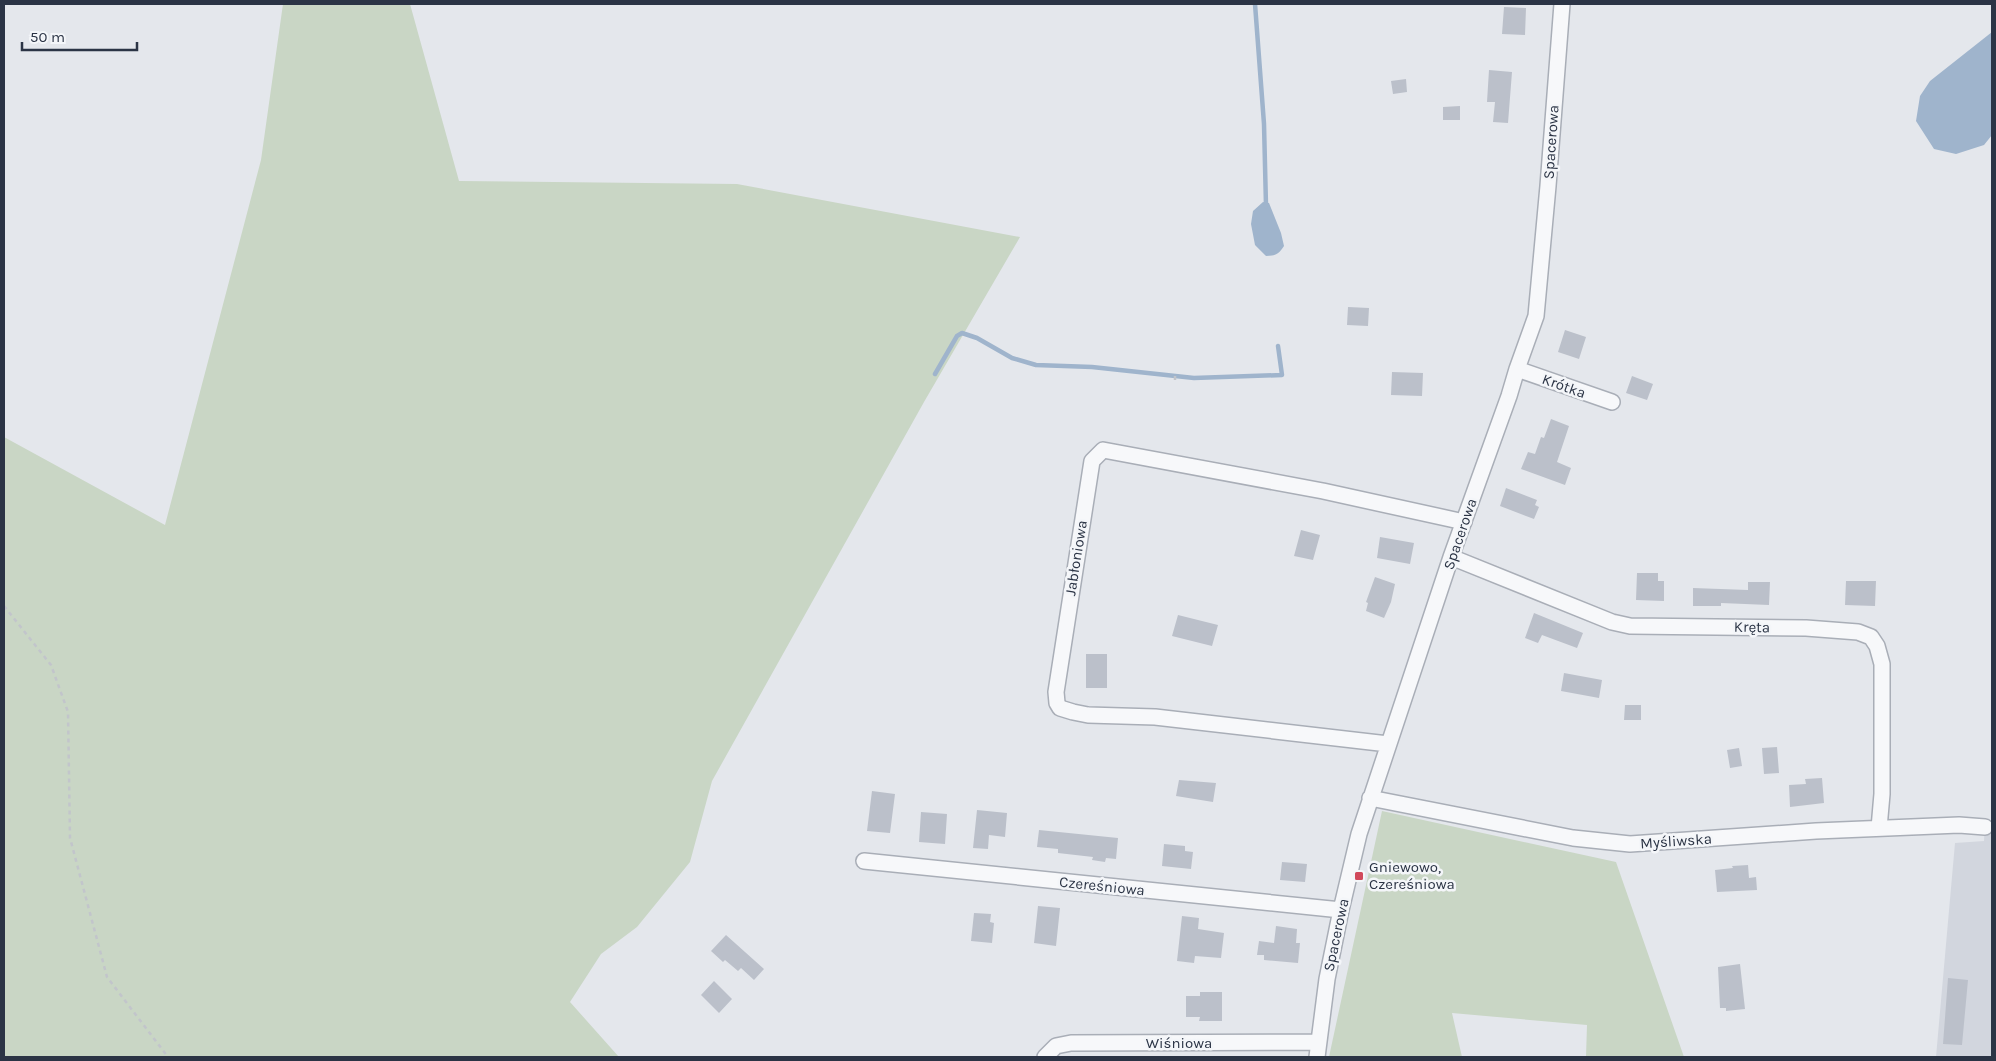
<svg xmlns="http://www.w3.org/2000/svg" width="1996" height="1061" font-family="Karla,sans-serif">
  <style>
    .built { fill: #d2d6de }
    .green { fill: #c9d6c5 }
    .water { fill: #9fb4cc }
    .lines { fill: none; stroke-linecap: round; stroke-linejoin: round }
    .stream { stroke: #9fb4cc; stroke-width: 4.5 }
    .building { fill: #bbc0ca }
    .minor-casing { stroke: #a9aeb7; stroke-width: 18 }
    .path { stroke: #c2c5cb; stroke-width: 2.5; stroke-dasharray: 4 4; stroke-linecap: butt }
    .minor { stroke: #f7f8fa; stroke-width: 15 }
    .poi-dot { fill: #d1495b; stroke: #f4f6f9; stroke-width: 2 }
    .labels { text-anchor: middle; stroke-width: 5; stroke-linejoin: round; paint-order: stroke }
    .street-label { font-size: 15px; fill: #2b3445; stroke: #f4f6f9 }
    .poi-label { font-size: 15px; fill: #2b3445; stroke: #f4f6f9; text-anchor: start }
  </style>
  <rect width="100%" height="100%" fill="#e4e7ec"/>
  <path class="built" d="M1985,821l7,1v235h-56l19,-214 29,-2z"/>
  <path class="green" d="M283,4h127l49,177 278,3 283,53 -96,165 -212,379 -22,81 -53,65 -36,27 -31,48 49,55h-615v-620l161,88 96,-365z
    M1382,811l234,51 68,195h-98l1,-32 -135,-12 10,44h-133z"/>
  <path class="water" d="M1992,32v103l-8,10 -28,9 -22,-5 -18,-28 4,-25 10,-15z
    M1263,202l6,1 12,30 3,13c-5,8 -9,10 -18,10l-11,-11 -4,-21 2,-13z"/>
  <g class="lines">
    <path class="stream" d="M1255,4l9,120 2,82
      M935,374l22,-38 5,-3 15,5 35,20 24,7 56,2 102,11 88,-3 -4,-29"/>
  </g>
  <path class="building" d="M1504,7l22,1 -1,27 -23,-1z
    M1489,70l23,2 -4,51 -15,-1 2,-20h-8z
    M1406,79l1,13 -14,2 -2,-13z
    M1460,106v14h-17v-13z
    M1348,307l21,1 -1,18 -21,-1z
    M1565,330l21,7 -7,22 -21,-7z
    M1392,372l31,1 -1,23 -31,-1z
    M1632,376l21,8 -6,16 -21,-7z
    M1551,419l18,7 -12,36 14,6 -6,17 -44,-16 7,-17 7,2 6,-17 3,1z
    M1506,488l31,12 -2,5 4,2 -5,12 -34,-13z
    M1301,530l19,5 -7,25 -19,-4z
    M1380,537l34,6 -4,21 -33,-6z
    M1637,573h21v8h6v20l-28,-1z
    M1375,577l20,7 -4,18 -7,16 -18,-7 2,-8 -2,-1z
    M1846,581h30l-1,25 -30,-1z
    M1748,582h22l-1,23 -48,-2v3h-28v-18l55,2z
    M1534,613l49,20 -6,15 -35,-13 -4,8 -13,-5z
    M1178,615l40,10 -6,21 -40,-10z
    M1086,654h21v34h-21z
    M1564,673l38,7 -3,18 -38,-7z
    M1625,705h16v15h-17z
    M1777,747l2,26 -15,1 -2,-26z
    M1739,748l3,18 -12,2 -3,-18z
    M1822,778l2,25 -34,4 -1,-22 17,-1 -1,-5z
    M1179,780l37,3 -3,19 -37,-6z
    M872,791l23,3 -5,39 -23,-2z
    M977,810l30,3 -2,24 -16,-2 -1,14 -15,-1z
    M921,812l26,2 -2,30 -26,-2z
    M1039,830l79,8 -2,21 -10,-1 -1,4 -13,-2 1,-3 -35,-4v-4l-21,-2z
    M1164,844l21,2v5l8,1 -2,17 -29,-3z
    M1282,862l25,2 -2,18 -25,-2z
    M1748,865l1,13 7,-1 1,13 -40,2 -2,-22 18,-2 -1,-2z
    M1038,906l22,2 -4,38 -22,-3z
    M974,913l17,1 -1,8 4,1 -2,20 -21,-2z
    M1182,916l17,2 -1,11 26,4 -3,25 -26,-2 -1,7 -17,-2z
    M1276,926l21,3 -1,14h4l-2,20 -34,-3v-5h-7l2,-14 15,2z
    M726,935l38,34 -10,11 -13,-12 -3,3 -13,-11 -2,2 -12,-11z
    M1740,964l5,45 -19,2v-3h-6l-2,-41z
    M1948,978l20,2 -6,65 -19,-1z
    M714,981l18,18 -13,14 -18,-18z
    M1200,992h22v29h-23l1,-4h-14v-21h14z"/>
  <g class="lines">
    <defs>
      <path id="minor" d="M1517,369l95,33
        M1451,557l161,65 18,4 176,2 52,4 13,5 6,9 5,18v130l-3,34
        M1388,744l-233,-27 -67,-2 -15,-3 -13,-4 -3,-5 -1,-11 36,-231 11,-11 220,41 141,31
        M1370,798l203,40 57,6 186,-13 143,-6 26,2
        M864,861l477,49
        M1045,1057l11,-11 15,-3 248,-1
        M1317,1057l10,-78 14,-69 18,-76 92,-277 58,-161 8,-27 19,-53 12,-130 14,-182"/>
    </defs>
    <use href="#minor" class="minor-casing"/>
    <path class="path" d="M1175,380v-7
      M4,606l47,59 17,47 2,126 37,139 61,80"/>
    <use href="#minor" class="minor"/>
  </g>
  <rect class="poi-dot" x="1354" y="871" width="10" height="10" rx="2.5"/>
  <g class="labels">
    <g class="street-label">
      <text transform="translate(1551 142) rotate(-86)" y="5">Spacerowa</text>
      <text transform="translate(1564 386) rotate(20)" y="5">Krótka</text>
      <text transform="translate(1460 534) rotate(-71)" y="5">Spacerowa</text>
      <text transform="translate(1076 558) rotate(-81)" y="5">Jabłoniowa</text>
      <text transform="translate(1752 627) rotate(1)" y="5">Kręta</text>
      <text transform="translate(1676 841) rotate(-4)" y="5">Myśliwska</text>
      <text transform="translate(1102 886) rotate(6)" y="5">Czereśniowa</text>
      <text transform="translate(1336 935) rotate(-78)" y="5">Spacerowa</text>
      <text x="1179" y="1048">Wiśniowa</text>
    </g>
    <g class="poi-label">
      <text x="1369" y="872">Gniewowo,<tspan x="1369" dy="17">Czereśniowa</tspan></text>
    </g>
  </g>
  <rect width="1996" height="1061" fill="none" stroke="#2b3445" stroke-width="10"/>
  <path d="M22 42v8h115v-8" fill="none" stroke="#2b3445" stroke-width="2.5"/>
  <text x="30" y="42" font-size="15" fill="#2b3445" stroke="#f4f6f9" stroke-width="4" paint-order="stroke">50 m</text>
</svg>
